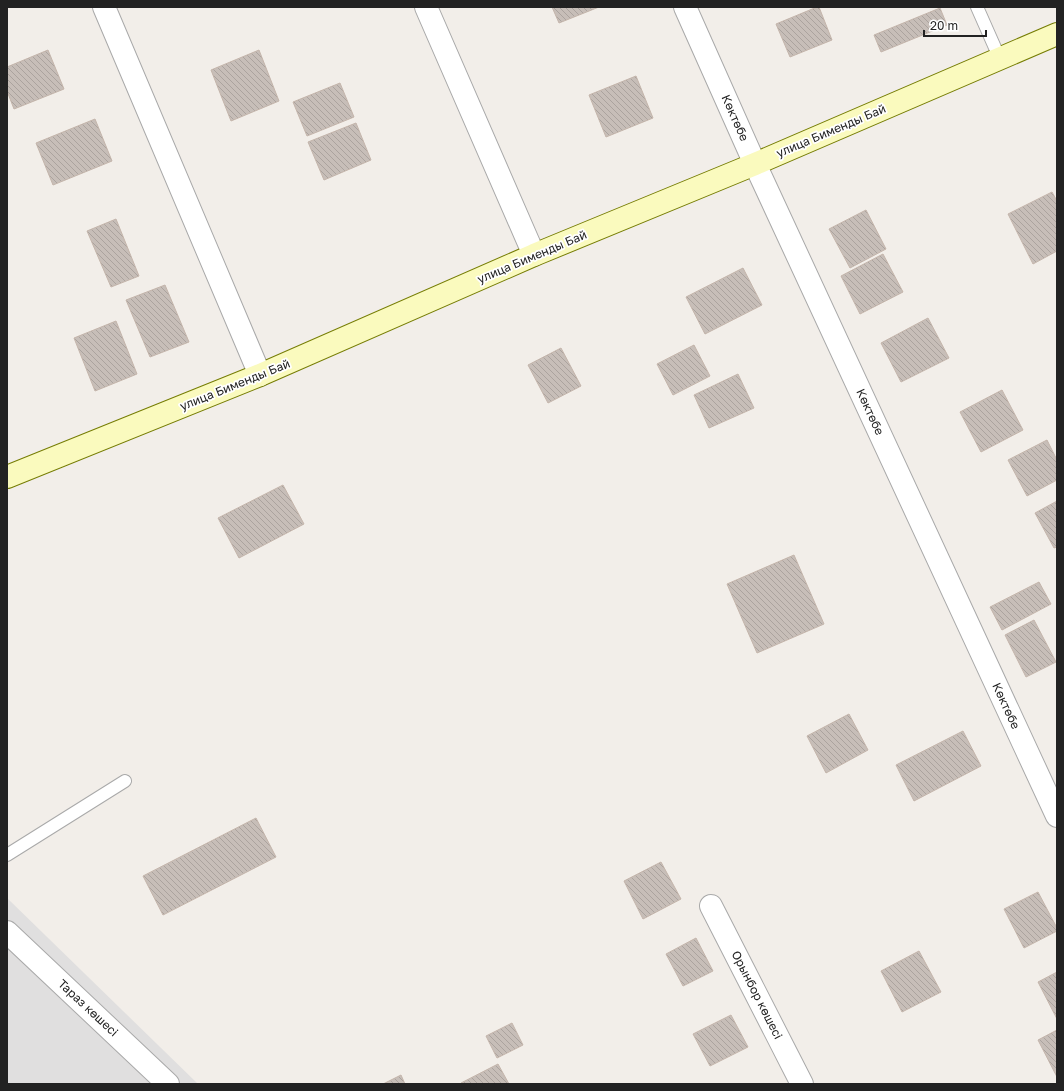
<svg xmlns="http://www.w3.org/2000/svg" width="1064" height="1091" font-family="'Golos Text',sans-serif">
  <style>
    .residential { fill: #e0dfdf }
    .building { fill: url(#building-back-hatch); stroke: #c4b5ab }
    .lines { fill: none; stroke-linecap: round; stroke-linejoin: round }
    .lane-casing { stroke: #a9a9a9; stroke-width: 14 }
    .street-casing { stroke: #a9a9a9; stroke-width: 24 }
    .secondary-casing { stroke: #767d04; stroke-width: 24 }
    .lane { stroke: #fff; stroke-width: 12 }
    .street { stroke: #fff; stroke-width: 22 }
    .secondary { stroke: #fafabe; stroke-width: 22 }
    .labels { text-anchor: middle; stroke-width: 3.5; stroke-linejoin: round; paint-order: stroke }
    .street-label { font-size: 12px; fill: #222; stroke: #fff }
  </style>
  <defs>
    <pattern id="building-back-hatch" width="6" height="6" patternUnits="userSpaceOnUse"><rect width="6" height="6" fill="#c7beb8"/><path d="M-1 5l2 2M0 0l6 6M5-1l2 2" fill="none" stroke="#aba39e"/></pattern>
  </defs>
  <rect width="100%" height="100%" fill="#f2eee9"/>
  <path class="residential" d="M7,898l191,186h-191z"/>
  <path class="building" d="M552,7h47l-40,16z
    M817,7h2l13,33 -42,17 -14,-33z
    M940,8l7,17 -66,27 -7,-17z
    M48,50l16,39 -50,20 -7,-18v-24z
    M259,50l20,51 -48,20 -20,-51z
    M636,76l17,42 -47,19 -17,-42z
    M340,83l14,34 -47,19 -14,-34z
    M95,119l17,42 -59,24 -17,-42z
    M356,123l15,37 -47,20 -16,-38z
    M1052,192l5,9v50l-24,13 -25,-50z
    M866,210l20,39 -36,19 -21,-39z
    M116,219l23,57 -28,11 -24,-56z
    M883,254l20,38 -43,22 -19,-38z
    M743,268l19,37 -57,29 -19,-37z
    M165,285l24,57 -39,15 -24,-57z
    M928,318l21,40 -48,24 -20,-39z
    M116,321l21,53 -42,17 -21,-53z
    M694,345l16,31 -37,19 -16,-31z
    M561,348l20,38 -33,17 -20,-38z
    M738,374l16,34 -45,20 -15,-33z
    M1002,390l21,40 -42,22 -21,-40z
    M1047,440l10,20v20l-30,16 -19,-36z
    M283,485l21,39 -65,34 -21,-40z
    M1057,501v46l-3,1 -19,-35z
    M794,555l30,69 -67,29 -30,-69z
    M1039,582l12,22 -49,26 -12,-23z
    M1034,620l22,42 -30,15 -21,-42z
    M849,714l19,36 -42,23 -19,-37z
    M963,731l18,35 -67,35 -18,-36z
    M256,818l20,39 -113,58 -20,-39z
    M661,862l20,37 -38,20 -19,-38z
    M1038,892l19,36v3l-33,17 -20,-39z
    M696,938l17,33 -30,15 -17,-32z
    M919,951l22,41 -39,20 -21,-41z
    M1057,972v47l-19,-37z
    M731,1015l17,32 -38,19 -17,-32z
    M512,1023l11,22 -26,13 -11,-22z
    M1057,1030v47l-19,-37z
    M498,1064l11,20h-47l-1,-1z
    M401,1075l4,9h-22z"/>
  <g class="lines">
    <defs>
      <path id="lane" d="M977,7l23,52
        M7,855l118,-74"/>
      <path id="street" d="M104,7l156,368
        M426,7l108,248
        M685,7l70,157 302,652
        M711,906l91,178
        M7,932l161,152"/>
      <path id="secondary" d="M7,477l253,-102 274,-120 221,-91 302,-130"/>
    </defs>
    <use href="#lane" class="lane-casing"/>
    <use href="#street" class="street-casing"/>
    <use href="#secondary" class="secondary-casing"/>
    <use href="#lane" class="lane"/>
    <use href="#street" class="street"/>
    <use href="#secondary" class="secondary"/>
  </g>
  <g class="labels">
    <g class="street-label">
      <text transform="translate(735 118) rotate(66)" y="4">Көктөбе</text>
      <text transform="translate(831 131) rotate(-23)" y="4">улица Бименды Бай</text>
      <text transform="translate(532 257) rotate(-23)" y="4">улица Бименды Бай</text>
      <text transform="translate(235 385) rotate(-22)" y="4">улица Бименды Бай</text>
      <text transform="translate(870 412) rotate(65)" y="4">Көктөбе</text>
      <text transform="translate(1006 706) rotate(65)" y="4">Көктөбе</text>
      <text transform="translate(757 995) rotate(63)" y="4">Орынбор көшесі</text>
      <text transform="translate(88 1008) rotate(43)" y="4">Тараз көшесі</text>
    </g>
  </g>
  <rect width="1064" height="1091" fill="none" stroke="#222222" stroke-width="16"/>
  <path d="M924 30v6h62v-6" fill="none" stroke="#222222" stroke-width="2"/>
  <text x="930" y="30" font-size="12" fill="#222222" stroke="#ffffff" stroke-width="3" paint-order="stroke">20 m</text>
</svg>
